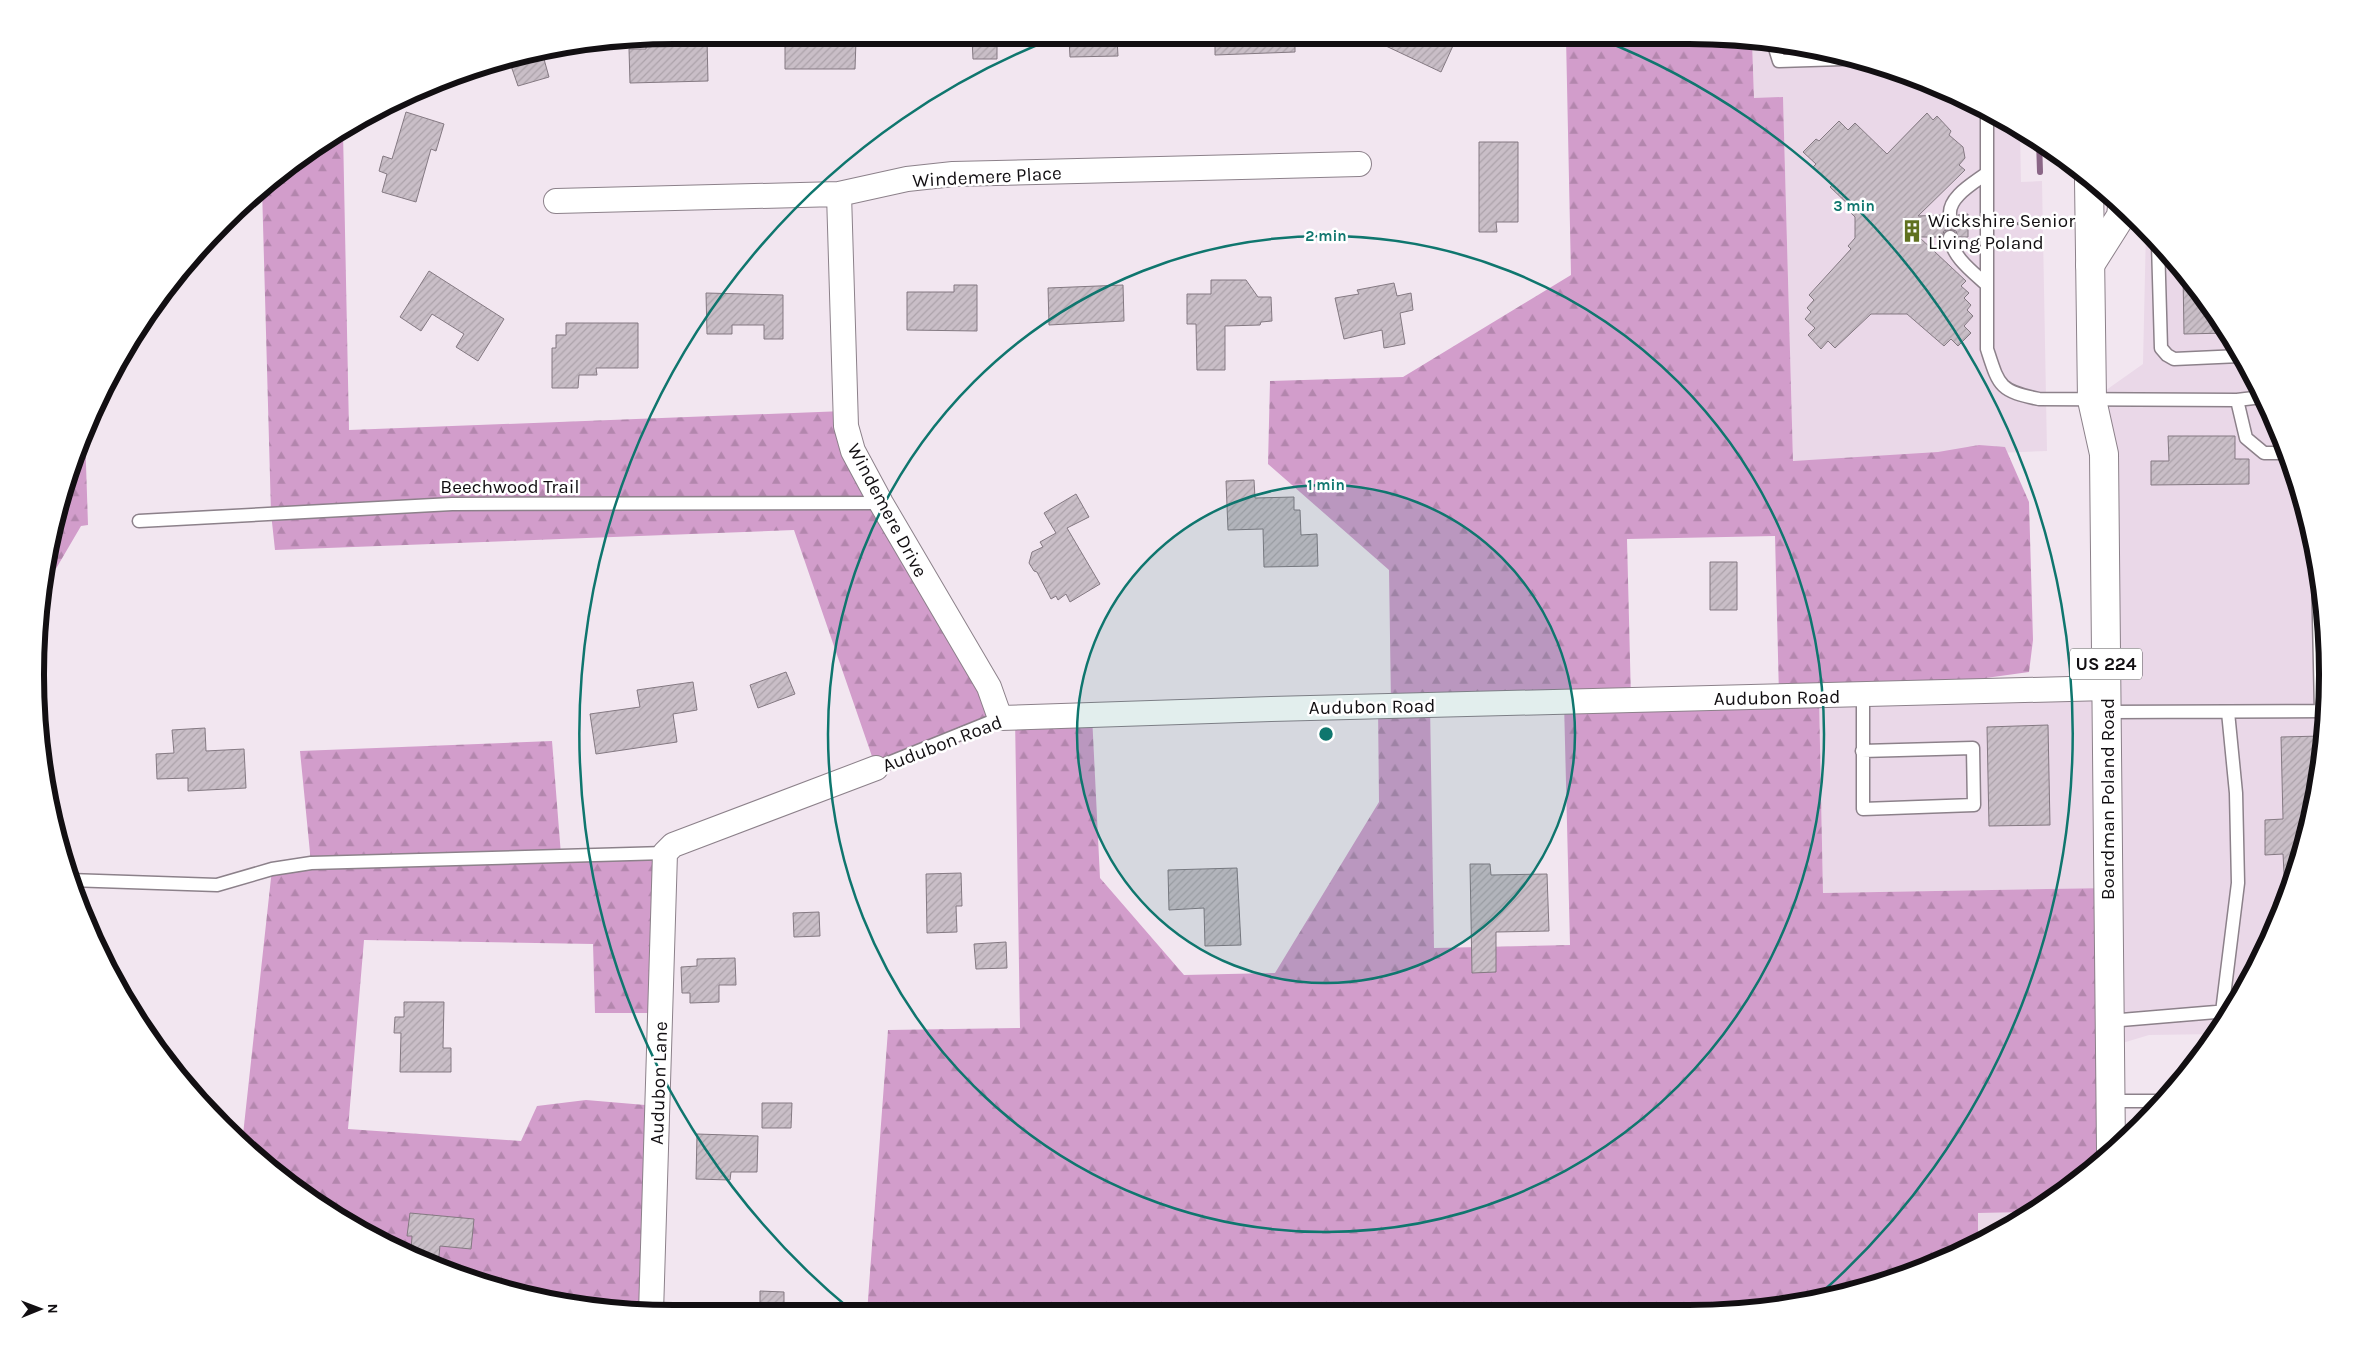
<svg xmlns="http://www.w3.org/2000/svg" width="2363" height="1349" font-family="Karla,sans-serif">
  <style>
    .built { fill: #ead8e8 }
    .forest { fill: url(#forest-firs); fill-rule: evenodd }
    .lines { fill: none; stroke-linecap: round; stroke-linejoin: round }
    .stream { stroke: #8a6586; stroke-width: 6 }
    .building { fill: url(#building-hatch); stroke: #847982 }
    .service-casing { stroke: #8c818a; stroke-width: 15 }
    .minor-casing { stroke: #8c818a; stroke-width: 26 }
    .primary-casing { stroke: #8c818a; stroke-width: 30 }
    .motorway-casing { stroke: #8c818a; stroke-width: 30 }
    .path { stroke: #777076; stroke-width: 3; stroke-dasharray: 5 2.5; stroke-linecap: butt }
    .service { stroke: #fff; stroke-width: 12 }
    .minor { stroke: #fff; stroke-width: 24 }
    .primary { stroke: #fff; stroke-width: 28 }
    .motorway { stroke: #fff; stroke-width: 28 }
    .ring { fill: none; stroke: #0f766e; stroke-width: 2.5 }
    .labels { text-anchor: middle; stroke-width: 5; stroke-linejoin: round; paint-order: stroke }
    .shield { fill: #fff; stroke: #595759; stroke-width: 1 }
    .shield-label { font-size: 18px; font-weight: bold; fill: #120f12 }
    .street-label { font-size: 19px; fill: #120f12; stroke: #fff }
    .poi-label { font-size: 19px; fill: #120f12; stroke: #fff; text-anchor: start }
    .rim { fill: none; stroke: #120f12; stroke-width: 6 }
    .centre { fill: #0f766e; stroke: #fff; stroke-width: 2.5 }
    .ring-label { font-size: 15px; text-anchor: middle; font-weight: bold; fill: #0f766e; stroke: #fff; stroke-width: 5; stroke-linejoin: round; paint-order: stroke }
  </style>
  <defs>
    <pattern id="forest-firs" width="22" height="20" patternUnits="userSpaceOnUse" patternTransform="scale(1.25)"><rect width="22" height="20" fill="#d29dcb"/><path d="M5 1l3.5 6h-7zM16 11l3.5 6h-7z" fill="#b386ad"/></pattern>
    <pattern id="building-hatch" width="6" height="6" patternUnits="userSpaceOnUse" patternTransform="scale(1.25)"><rect width="6" height="6" fill="#c9bec7"/><path d="M-1 1l2-2M0 6l6-6M5 7l2-2" fill="none" stroke="#aca2aa"/></pattern>
  </defs>
  <rect width="100%" height="100%" fill="#f2e6f0"/>
  <path class="built" d="M1752,41l142,28 126,62 1,51 21,-1 5,270 -254,10 -10,-363h-29z
    M2146,229l74,90 59,111 37,119 12,125 -12,125 -37,120 -59,111 -3,4 -68,1 -40,12 -1,-159 -285,5 -4,-197 287,-8 -14,-288 51,-36z
    M2030,1212l-22,16 -30,14v-29z"/>
  <path class="forest" d="M1731,36l21,5 2,57 29,-1 10,364 145,-9 41,-7 26,2 24,55 4,138 -4,32 -166,23 -44,1 4,197 285,-5 3,261 -81,63 -52,1v29l-84,38 -163,33h-864l21,-283 132,-2 -5,-311 77,-2 8,163 84,97 91,-2 104,-171 -1,-96 13,-1 -2,-135 -121,-106 2,-83 133,-4 168,-102 -5,-238zM1775,536l4,160 -148,4 -4,-161zM1564,702l6,243 -136,3 -4,-243z
    M343,131l6,299 495,-19 156,307 -124,50 -82,-238 -519,20 -4,-37 -9,-325 23,-21z
    M85,434l3,91 -7,1 -41,70 17,-87z
    M552,741l9,114 104,-2 -5,160h-65l-2,-69 -229,-4 -16,189 173,12 16,-35 49,-6 71,6 -6,207h-19l-163,-33 -150,-74 -66,-51 -11,-11 30,-275 39,-6 -11,-112z"/>
  <g class="lines">
    <path class="stream" d="M2039,140l1,32"/>
  </g>
  <path class="building" d="M1457,37l-16,35 -72,-34h49z
    M1215,38h80v14l-80,3z
    M972,39h25v20h-24z
    M1069,39h48l1,17 -48,1z
    M646,40h61l1,41 -78,2 -1,-34h17z
    M785,40h71l-1,29h-70z
    M542,52l7,25 -31,9 -9,-26z
    M406,112l38,12 -8,27 -5,-2 -15,53 -34,-10 5,-18 -8,-3 4,-15 9,3z
    M1927,113l6,7 4,-4 14,15 -2,4 14,12 2,11 -6,7 6,5 -47,46 24,-1 3,6 5,2 6,-3 2,-5 10,-1v23h-10l-2,-6 -7,-2 -5,2 -2,6h-23l47,44 -5,5 8,7 -5,5 7,7 -4,5 6,6 -9,10 7,7 -13,13 -7,-7 -7,7 -37,-32h-36l-36,34 -7,-7 -7,8 -13,-14 7,-7 -10,-9 6,-7 -4,-4 7,-8 -5,-5 42,-46 -3,-3 7,-8v-21l-8,-8 3,-3 -20,-19 2,-2 -19,-18 3,-3 -13,-12 13,-13 3,2 20,-20 9,9 7,-7 32,31z
    M1479,142h39v80h-22l1,10h-18z
    M429,271l75,48 -26,42 -22,-14 8,-13 -32,-20 -11,17 -21,-14z
    M2183,274l37,45 7,14 -43,1z
    M1211,280h35l12,17h13l1,24 -11,1 -1,3 -35,1v44h-28l-1,-46h-9v-30h24z
    M1394,283l3,13 14,-3 2,17 -13,3 5,31 -21,4 -2,-18 -38,9 -9,-41 24,-4 -2,-4z
    M954,285h23v46l-70,-1v-38h47z
    M1123,285l1,36 -75,4 -1,-37z
    M706,293l77,2v44h-19v-14h-32v9h-25z
    M566,323h72v45h-42l1,7h-18l-1,13h-26v-40h4v-13h10z
    M2168,436h67v23h14v25l-98,1v-24h18z
    M1254,480l1,18 39,-1v13h6l1,25 16,-1 1,32 -54,1 -1,-38 -35,1 -2,-49z
    M1076,494l13,23 -22,11 33,56 -30,18 -4,-8 -8,6 -2,-4 -5,3 -14,-27 -3,-1 -5,-8 3,-11 11,-5 -3,-5 16,-9 -12,-20z
    M1710,562h27v48h-27z
    M786,672l9,22 -37,14 -8,-23z
    M693,682l4,28 -24,4 4,28 -81,12 -6,-40 50,-7 -3,-17z
    M2048,725l2,100 -61,1 -2,-99z
    M205,728l1,23 38,-2 2,39 -58,3v-13l-31,1 -1,-25 18,-1 -2,-23z
    M2322,736l-6,63 -29,94 -2,-1 -2,-38 -18,1v-35l18,-1 -2,-82z
    M1470,864h20l1,11 56,-1 2,57 -53,1v40l-24,1z
    M1237,868l4,77 -36,1 -1,-38 -35,2 -1,-40z
    M961,873l1,33h-6l1,26 -30,1 -1,-59z
    M819,912l1,24 -26,1 -1,-24z
    M1006,942l1,26 -31,1 -2,-25z
    M735,958l1,27h-17v17l-29,1v-10h-8l-1,-26 16,-1v-7z
    M404,1002h40l-1,46h8v24h-51l1,-39h-7l1,-16h9z
    M762,1103h30l-1,25h-29z
    M697,1134l61,2 -1,36h-26l-1,8 -34,-1z
    M410,1213l64,6 -3,30 -31,-3 -2,19 -27,-14 1,-15h-5z
    M760,1291l24,1v21h-24z"/>
  <g class="lines">
    <defs>
      <path id="service" d="M1774,45l5,16 63,-2
        M1987,115v234c12,37 12,42 52,50l198,1 25,-3
        M1950,215c-2,-18 24,-32 37,-42
        M1950,237c2,20 23,35 37,48
        M2158,243l3,105 6,7 7,4 66,-3
        M2237,400l9,38 18,15h22
        M139,521l313,-17 429,-1
        M2318,571l3,140
        M2107,712l217,-1
        M1862,751l111,-3 1,57 -111,4v-114
        M876,768l124,-50
        M69,880l148,5 55,-16 39,-6 354,-10
        M2222,1012l16,-129 -2,-90 -8,-81
        M2109,1021l119,-10
        M2110,1101h52"/>
      <path id="minor" d="M839,194l7,232 7,25 28,52 108,184 11,31 271,-9 836,-21
        M556,201l283,-7 68,-15 46,-5 406,-10
        M651,1313l14,-460 8,-8 203,-77"/>
      <path id="primary" d="M2089,180l3,220 12,54 7,695"/>
      <path id="motorway" d="M2090,265l31,-49 1,-9"/>
    </defs>
    <use href="#service" class="service-casing"/>
    <use href="#minor" class="minor-casing"/>
    <use href="#primary" class="primary-casing"/>
    <use href="#motorway" class="motorway-casing"/>
    <path class="path" d="M2002,224l45,-1"/>
    <use href="#service" class="service"/>
    <use href="#minor" class="minor"/>
    <use href="#primary" class="primary"/>
    <use href="#motorway" class="motorway"/>
  </g>
  <circle cx="1326" cy="734" r="249" fill="#0f766e" fill-opacity=".12"/>
  <g class="ring">
    <circle cx="1326" cy="734" r="249"/>
    <circle cx="1326" cy="734" r="498"/>
    <path d="M851 1310A747 747 0 0 1 1052 39M1600 39A747 747 0 0 1 1821 1293"/>
  </g>
  <defs>
    <symbol id="building-bare" viewBox="-9 -9 18 18"><path d="M-4-6H4V6H1V3H-1V6H-4ZM-2.5-4.3h1.7v1.8h-1.7ZM.8-4.3h1.7v1.8H.8ZM-2.5-1h1.7V.8h-1.7ZM.8-1h1.7V.8H.8Z" fill="#60711f" stroke="#fff" stroke-width="2.5" paint-order="stroke"/></symbol>
  </defs>
  <g fill-rule="evenodd">
    <use href="#building-bare" x="1896" y="215" width="32" height="32"/>
  </g>
  <g class="labels">
    <rect class="shield" x="2070" y="648.5" width="72" height="31" rx="4"/>
    <g class="shield-label">
      <text x="2106" y="670">US 224</text>
    </g>
    <g class="street-label">
      <text transform="translate(987 176) rotate(-3)" y="7">Windemere Place</text>
      <text x="510" y="493">Beechwood Trail</text>
      <text transform="translate(888 510) rotate(62)" y="7">Windemere Drive</text>
      <text transform="translate(1777 697) rotate(-1)" y="7">Audubon Road</text>
      <text transform="translate(1372 706) rotate(-1)" y="7">Audubon Road</text>
      <text transform="translate(942 743) rotate(-21)" y="7">Audubon Road</text>
      <text transform="translate(2107 799) rotate(-90)" y="7">Boardman Poland Road</text>
      <text transform="translate(658 1083) rotate(-88)" y="7">Audubon Lane</text>
    </g>
    <g class="poi-label">
      <text x="1928" y="227">Wickshire Senior<tspan x="1928" dy="22">Living Poland</tspan></text>
    </g>
  </g>
  <path d="M0 0H2363V1349H0ZM674 44H1689A630 630 0 0 1 2319 674V675A630 630 0 0 1 1689 1305H674A630 630 0 0 1 44 675V674A630 630 0 0 1 674 44Z" fill="#fff" fill-rule="evenodd"/>
  <path class="rim" d="M674 44H1689A630 630 0 0 1 2319 674V675A630 630 0 0 1 1689 1305H674A630 630 0 0 1 44 675V674A630 630 0 0 1 674 44Z"/>
  <circle cx="1326" cy="734" r="8" class="centre"/>
  <g class="ring-label">
    <text x="1854" y="211">3 min</text>
    <text x="1326" y="241">2 min</text>
    <text x="1326" y="490">1 min</text>
  </g>
  <g transform="translate(40 1309) rotate(89)" stroke="#ffffff" stroke-width="4" paint-order="stroke">
  <path d="M0-4L9 19L0 12L-9 19Z" fill="#120f12"/>
  <text y="-8" font-size="14" font-weight="bold" text-anchor="middle" fill="#120f12">N</text>
  </g>
</svg>
